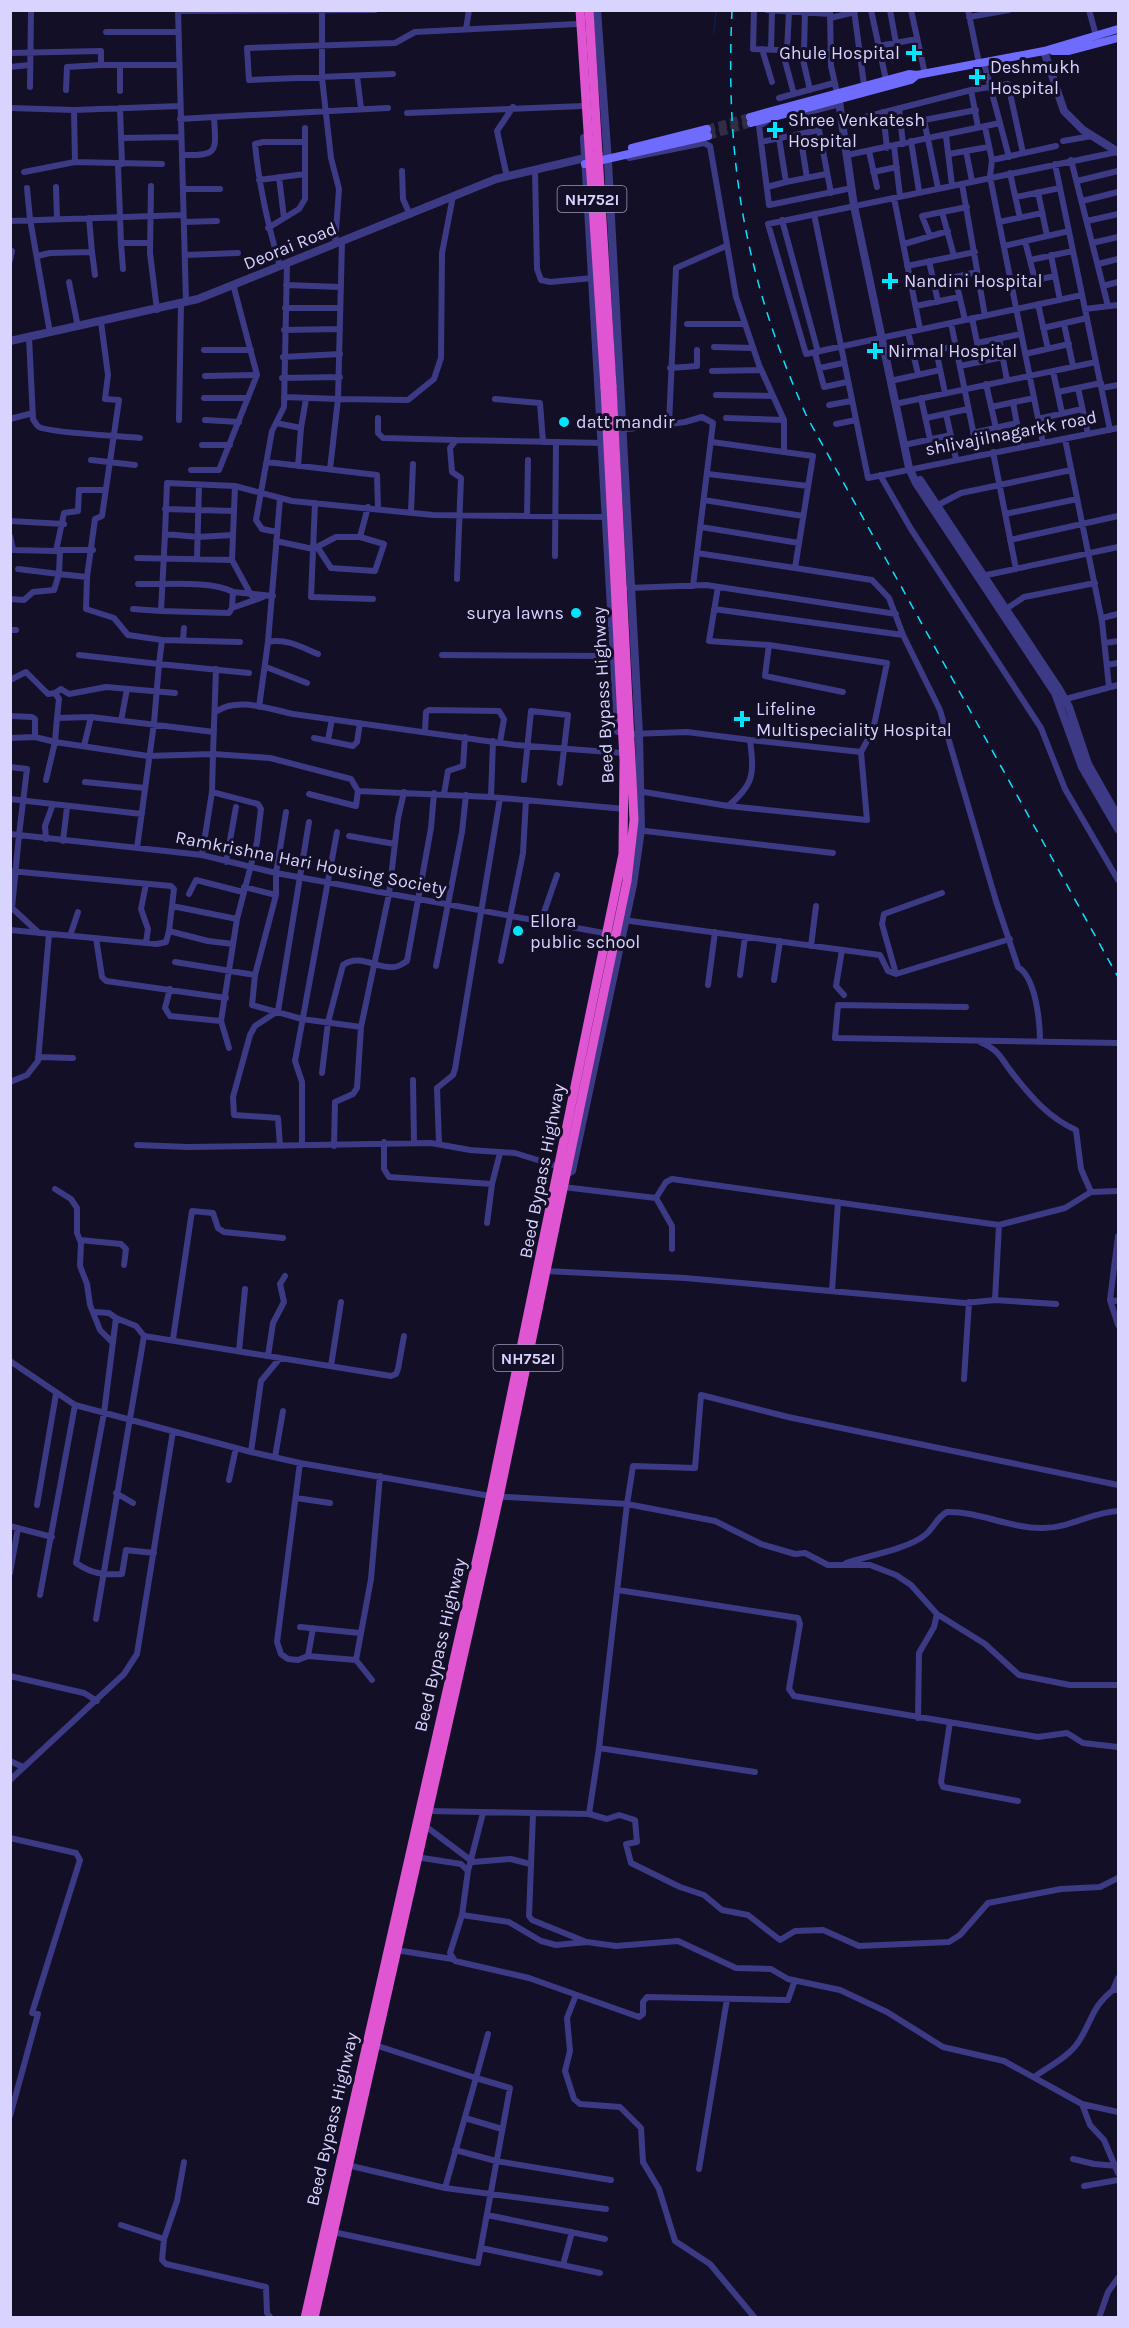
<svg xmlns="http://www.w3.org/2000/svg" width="1129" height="2328" font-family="Karla,sans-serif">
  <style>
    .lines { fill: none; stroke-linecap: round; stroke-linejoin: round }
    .stream { stroke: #0c2248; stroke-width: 1.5 }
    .secondary-tunnel { stroke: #312d47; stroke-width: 8; stroke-dasharray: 8 4; stroke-linecap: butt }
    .minor { stroke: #3d3a85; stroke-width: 6 }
    .tertiary { stroke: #3d3a85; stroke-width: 8 }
    .secondary { stroke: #6f6bff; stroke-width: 8 }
    .trunk { stroke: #e055d1; stroke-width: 9 }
    .rail { stroke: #00e5ff; stroke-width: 1.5; stroke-dasharray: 9 8; stroke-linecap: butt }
    .trunk-bridge { stroke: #e055d1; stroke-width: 9 }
    .poi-dot { fill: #00e5ff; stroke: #130f26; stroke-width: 2 }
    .labels { text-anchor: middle; stroke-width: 6; stroke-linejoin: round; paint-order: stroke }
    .shield { fill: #130f26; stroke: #9e99be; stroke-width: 1.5 }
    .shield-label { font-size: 16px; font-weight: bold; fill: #d9d4ff }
    .poi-label { font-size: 18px; fill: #d9d4ff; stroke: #130f26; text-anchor: start }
    .street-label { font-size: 18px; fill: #d9d4ff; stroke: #130f26 }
  </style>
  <rect width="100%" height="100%" fill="#130f26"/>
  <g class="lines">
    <path class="stream" d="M714,33l2,-23"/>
    <path class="secondary-tunnel" d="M707,129l43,-12
      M708,136l43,-13"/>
    <path class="minor" d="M178,10l8,292
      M322,10v68l9,80 8,31 -4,55
      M754,10l-1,39 77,3
      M767,10l63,4
      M830,10l1,56 6,27
      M854,10l10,75
      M871,10l15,70
      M890,10l6,33
      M911,10l14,64
      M968,10l11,53
      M1089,10l8,29
      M178,11l197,-1
      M969,17l40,-7
      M830,18l25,-6
      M466,29l3,-19
      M106,32h72
      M879,46l38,-7
      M762,49l10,33
      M771,50l1,-39
      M782,50l12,44
      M787,50l2,-38
      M801,51l9,39
      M804,51l1,-39
      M10,53l91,-2v14h77
      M984,63l25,94
      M120,66v25
      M10,67l19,-2
      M393,74l-144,6 -2,-32 148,-5 20,-11 162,-8
      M357,76l4,32
      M30,87l1,-77
      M66,90l1,-23 34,-2
      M971,90l7,37
      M779,98l55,-15
      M10,108l64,2 106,-4
      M120,108l2,56
      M899,108l4,36
      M74,110l1,52
      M883,112l4,36
      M407,113l176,-7
      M805,113l35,-9
      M865,117l106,-27 37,-6 15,69
      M180,119l34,-2
      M766,122l-7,4 10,79 83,-17
      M985,127l7,33 -2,17 53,266
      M800,134l7,44
      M946,136l6,49
      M122,138l59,-1
      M779,138l7,44 40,-8
      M911,141l8,50
      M1063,141l29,-5
      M305,142v-14
      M761,142l58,-12 12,63
      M894,146l6,50
      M869,151l8,36
      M966,151l6,30
      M949,154l39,-7
      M182,155c37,1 34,-3 32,-38l174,-9
      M847,155l153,-32
      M629,158l75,-15 6,3 26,151 23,68 25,55v32
      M992,160l64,-14
      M1071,160l37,146
      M1055,164l55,266
      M118,165l3,78h29
      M535,170l2,99 4,11 9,2 43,-4
      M402,171l1,28 7,16
      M24,172l51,-10 87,2
      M873,172l24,-5
      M1010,173l10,45
      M279,177l5,41
      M507,177l-10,-46 16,-24
      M259,180l46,-6
      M1077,181l41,-10
      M962,184l23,132
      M151,186l-1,67 7,57
      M56,187l1,32
      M767,187l19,-5
      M27,188l3,31 20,114
      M938,188l-14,-68 52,-10
      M183,189h37
      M1038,192l9,44
      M1016,197l44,-9
      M894,198l26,131
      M1082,201l36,-9
      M942,212l12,44
      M814,214l54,264 250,-50
      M782,220l36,132
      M10,221l173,-6
      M1087,221l31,-7
      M184,222l33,-1
      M999,222l43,-9
      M268,228l31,-19 6,-10v-57h-42l-8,2c4,42 13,82 25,122
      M930,236l-8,-20 45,-9
      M1025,241l10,39
      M121,243l2,26
      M1092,243l26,-6
      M904,244l44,-13
      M1004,246l65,-15
      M92,252l3,23
      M185,255l53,-2
      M1051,255l9,45
      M37,256l13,-3 42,-1 -3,-34
      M10,260l2,-9
      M1030,260l43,-9
      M929,261l9,41
      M287,263l-3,144 -8,16 25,5 -3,38
      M1098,264l20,-5
      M907,266l68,-14
      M955,277l10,43
      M69,282l9,45
      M934,282l43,-10
      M286,285l54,2
      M1012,285l43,-9
      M1103,286l15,-4
      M1082,295l-276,59 -38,-130 349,-72
      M1038,304l10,45
      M916,306l43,-9
      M285,308h55
      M1085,309l33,-4
      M972,318l9,44
      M951,323l27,132
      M687,324h58
      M1064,324l9,42
      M1043,328l44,-10
      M284,330l56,-1
      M908,332l10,42
      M29,337l4,82c2,3 3,6 6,8 10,6 83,9 101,11
      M999,338l8,42
      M977,343l44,-9
      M714,347l39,1
      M204,350h47
      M936,350l9,43
      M815,353l9,34 23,-5
      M1025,354l44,-10
      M914,355l42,-9
      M283,357l57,-3
      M960,366l43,-9
      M670,368l27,-2v-16
      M820,368l23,-5
      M712,371l49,-1
      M1053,371l9,42
      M205,376l52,-1
      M282,378l58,-1
      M890,381l50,-11
      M986,384l10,44
      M1078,388l10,46
      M1102,388l16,-3
      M1058,392l43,-9
      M716,395l57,1
      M284,397l54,2 4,-158
      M204,398h44
      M921,398l9,41
      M495,399l45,4 3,39
      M1013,402l8,45
      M895,404l201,-42
      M829,405l22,-4
      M991,407l43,-9
      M946,414l10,45
      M378,418v15l5,5 73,2
      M726,418l58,2
      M926,418l42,-9
      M10,419l23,-6
      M1038,419l44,-10
      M179,420l2,-117
      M205,420l34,2
      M276,423l-4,8 -16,89 6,9 15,3
      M669,424l7,-156 50,-22
      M836,424l20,-4
      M301,428l5,-29
      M620,430l65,-8 17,-5 11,6 -20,163
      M973,433l44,-10
      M1065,439l37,182 7,66
      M202,445h28
      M904,445l47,-10
      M993,452l23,117
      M91,460l44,5
      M267,462l110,13 1,33
      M330,469l8,-70 70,1 26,-21 7,-21 1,-105 11,-57
      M191,470h28l38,-95 -24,-91
      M708,474l100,12
      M880,475l31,54 130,199 24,61 53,91
      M235,486l-3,74 19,35
      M280,499l-12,143c18,-4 33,5 50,12
      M704,500l99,16
      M315,503l-4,94 62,2
      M938,505l23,-12 110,-23
      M165,509l69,2
      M411,512l2,-48
      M1005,514l72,-15
      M527,516l1,-56
      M10,521l54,3
      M701,527l98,16
      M165,534l2,-51 68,3 57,15 141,14 176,2
      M10,536l3,14 43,1 8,-38 14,-2 1,-21h26
      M1010,540l108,-24
      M276,541l37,8 23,-12h24l8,-30
      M318,548l13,20 44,3 9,-27 -24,-7
      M60,550h33
      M56,551l4,-1 -1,24 28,3 8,-58 7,-3 17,-116 -14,-1 3,-24 -7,-53
      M697,553l98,15 18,-112 -101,-14
      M555,556l1,-114
      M137,558l95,2
      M197,559l2,-74
      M795,568l77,12 17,18 14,37 37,75 56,191 22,66c18,11 22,55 22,75
      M982,576l136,-29
      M87,577l-1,32 28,9 14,17 34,5
      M457,579l4,-101 -9,-6 -2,-24 6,-8 147,3
      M138,584c26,1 73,-4 95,8l-1,16 -3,5 -68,-2 4,-77 33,3 35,-2
      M718,587l-9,54 60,4 118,18 -14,67 -12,22 6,68 -139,-14
      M629,588l77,-3 190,29
      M233,592l40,4
      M10,599l14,1 9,-8 21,-2 5,-16 -41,-5
      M232,608l31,-11
      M133,609l28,2
      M714,609l189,26
      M1006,609l18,-12 71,-14
      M1102,618l16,-4
      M10,630h6
      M183,640l1,-12
      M1105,643l13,-2
      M769,645l-4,31 78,16
      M79,655l80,9 3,-24 78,2
      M442,655l175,1
      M1107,665l11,-2
      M266,667l41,16
      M10,680l16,-8 22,22 7,-1 4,6 -2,19
      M55,693l6,-4 8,5 37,-7 69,6
      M1062,700l56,-15
      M259,707l9,-65
      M217,711c21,-14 52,-2 76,3l222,31 108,8
      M10,716l22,1 3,2v18l20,5 2,-24 34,-1 123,15
      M121,721l6,-32
      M425,731l1,-19 3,-2 70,1 5,8 -4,23
      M631,734l56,-2 63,8c4,33 5,44 -22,66l-90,-15
      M10,738l25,-1
      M314,738l39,8 4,-4 3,-19
      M328,740l4,-21
      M750,740l111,12
      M84,746l7,-29
      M10,767l17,2 -8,66 183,20 74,18 339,62
      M46,780l9,-38 93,14 65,-2 3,-85
      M524,780l7,-69 37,4 -8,68
      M85,782l60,6
      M212,792l46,12 3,5 -4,33 -20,77 -16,102 8,27
      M309,794l47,12 2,-15 133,6 134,12
      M444,794l4,-23 15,-5 2,-29
      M491,797l2,-56
      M10,799l43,5
      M286,812l-10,61v22l-21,80 -3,30 50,14 59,8
      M637,830l196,23
      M10,834l9,1 -7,73 27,25
      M349,836l46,8
      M46,839l-1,-13 8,-22 89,10
      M63,841l4,-34
      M137,848l17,-125 5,-59 90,9
      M202,855l10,-63 1,-38 57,4 81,21 7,12
      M226,862l10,-55
      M10,871l161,15 3,3 -2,17 65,13
      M146,884l-5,25 7,20 -2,14
      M244,887l32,8
      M189,894l7,-14 47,12
      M623,920l257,35 8,16 8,3 114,-35
      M541,921l16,-46
      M10,930l147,14 9,-2 3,-11 39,10 25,3
      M169,931l3,-25
      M70,936l8,-24
      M96,938l6,39 4,4 120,17
      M811,946l5,-40
      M842,950l-6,36 8,9
      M501,961l22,-108 3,-53
      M175,962l80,13
      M436,966l26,-134 4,-37
      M896,974l-14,-50 2,-10 58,-21
      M740,975l5,-38
      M774,980l6,-39
      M708,985l7,-53
      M170,989l-5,19 5,8 51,5
      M966,1007l-128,-2 -3,33 283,5
      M980,1042c21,9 20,16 33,32 18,23 36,44 63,56l5,39 10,23
      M38,1057l35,1
      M322,1073l6,-51 15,-57c17,-12 34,4 51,2 4,0 10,-4 13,-6l24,-133 3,-35
      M413,1080l1,63
      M10,1082l17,-7 11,-14 11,-127
      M384,1142v27l5,8 103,7
      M439,1144l-2,-56 16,-13 2,-6 45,-271
      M137,1145l51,2 243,-4 39,7 45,3 45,14
      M302,1145v-63l-7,-21 42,-229
      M280,1146l-2,-28 -44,-3 -1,-18 17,-62 5,-9 23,-15 31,-189
      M334,1146l1,-44 18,-8 4,-6 4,-61 28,-133 9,-76 6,-26
      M563,1187l93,11 10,-16 6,-3 327,46 66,-17 26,-16 27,-1
      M55,1189l16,10 6,9v25l4,10 -1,23 7,18 3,21 10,25 13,13
      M656,1198l16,28v23
      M487,1223l5,-39 8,-31
      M1118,1236l-8,64 8,1
      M80,1240l41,4 5,5 -2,16
      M546,1271l139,7 280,25 30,-3 61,4
      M832,1291l6,-89
      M995,1300l4,-75
      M1110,1300l8,25
      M95,1312l14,1 7,5
      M144,1336l-8,-10 -20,-8 -12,95 -28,150c16,11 27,12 46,11l4,-24 28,3
      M173,1339l19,-128 21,2 5,15 6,4 59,6
      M239,1351l6,-62
      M268,1356l5,-33 11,-21 -4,-18 5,-8
      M10,1361l65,44 176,47 49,11 190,33 137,8 6,-38 62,2 6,-73 87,22 330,68
      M331,1366l10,-64
      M964,1379l5,-77
      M251,1452l10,-71 19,-23
      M275,1457l8,-46
      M300,1463l-23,179 4,12 7,5 10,1 10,-4 48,4
      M229,1480l7,-32
      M116,1493l17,10
      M296,1498l34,5
      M37,1505l19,-111
      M10,1526l42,11
      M846,1563c21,-7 62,-14 79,-28 9,-7 11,-17 22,-23 32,-1 64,17 96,16 27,0 49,-16 75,-17
      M10,1573l8,-45
      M618,1590l180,28 2,6 -11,65 5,7 244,41 29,-4 16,10 35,4
      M40,1595l35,-190
      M96,1619l48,-283 247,40 5,-2 2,-5 6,-33
      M300,1627l60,6
      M308,1656l5,-28
      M10,1676l74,17 13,8
      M372,1680l-16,-20 15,-81 9,-103
      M918,1718l1,-65 15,-26 3,-13
      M950,1722l-9,60 2,5 75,14
      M599,1748l156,24
      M10,1761l13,6
      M10,1780l114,-106 13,-20 36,-223
      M427,1811l162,3 10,-66 28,-244 88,17 46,23 34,10 10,-1 23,12h42l26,10 15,10 26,29 48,30 34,31 51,10h48
      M533,1814l-4,102 3,4 52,21
      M589,1814l18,5 12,-4 16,5 2,22 -11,2 5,19 49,24 24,8 18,15 26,5 32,25 15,-9 28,-1 36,16 90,-4 11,-7 28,-32 73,-14 39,-2 18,-9
      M424,1825l49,37 38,-3 19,5
      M10,1838l66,15 4,7 -48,153 6,1 -28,102
      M416,1857l45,7 7,7 -6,44 47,7 32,19 15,4 31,-3 29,4 62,-5 58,27 35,1 17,10 52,11 47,22 56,35 61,14 78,43 36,8
      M468,1871l15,-58
      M462,1915l-12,38 5,8 74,17 110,39 4,-3v-12l4,-5 141,3 7,-20
      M396,1950l56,9
      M1113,1990l5,-12
      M576,1995l-9,23 3,33 -5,20 9,28 6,5 40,3 21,21 2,34 16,27 16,52 35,23 45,54
      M375,2045l101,33 12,-44
      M1034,2077c14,-10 36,-21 45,-36 14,-22 12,-33 34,-51h5
      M1082,2104l8,21 14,15 14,33
      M465,2118l37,11
      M455,2150l41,11 115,19
      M1073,2159l21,5 24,2
      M347,2165l98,23 161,21
      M699,2169l28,-170
      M1084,2186l34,-6
      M487,2215l118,24
      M121,2225l43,14 -2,21 4,4 100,23 1,26 4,5
      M333,2232l145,31 32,-175 -34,-10 -31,110
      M164,2239l13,-38 7,-39
      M481,2248l119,25
      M563,2265l9,-33
      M1099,2318l9,-26 10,-14"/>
    <path class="tertiary" d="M1044,51l20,60 19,19 35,22
      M838,94l16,112 55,262 7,15 139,210 27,74 36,62
      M584,138l34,593
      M10,341l188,-42 298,-120 89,-21
      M920,480l139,209 10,18 19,57 30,53
      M566,1174l6,-3 61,-286 8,-55 -2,-96 -31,-572 -11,-152"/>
    <path class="secondary" d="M1053,51h16l49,-13
      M750,117l159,-43 8,1 127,-24 74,-22
      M751,123l160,-43 6,-5
      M632,148l75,-19
      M585,164l123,-28"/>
    <path class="trunk" d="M589,10l9,144
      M305,2318l178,-786 140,-678 1,-94 -19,-373
      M314,2318l185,-821 128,-616 7,-61 -22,-434"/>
    <path class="rail" d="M732,10c-7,152 13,268 75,407l311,560"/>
    <path class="trunk-bridge" d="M580,10l25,377
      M598,154l14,232"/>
  </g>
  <g class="poi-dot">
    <path d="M911 44h6v6h6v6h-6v6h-6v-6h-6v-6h6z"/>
    <path d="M974 68h6v6h6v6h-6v6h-6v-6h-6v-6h6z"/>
    <path d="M772 121h6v6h6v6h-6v6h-6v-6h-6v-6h6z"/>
    <path d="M887 272h6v6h6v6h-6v6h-6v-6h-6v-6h6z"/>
    <path d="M872 342h6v6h6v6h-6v6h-6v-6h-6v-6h6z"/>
    <circle cx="564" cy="422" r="6"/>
    <circle cx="576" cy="613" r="6"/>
    <path d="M739 710h6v6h6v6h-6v6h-6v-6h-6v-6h6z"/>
    <circle cx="518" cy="931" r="6"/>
  </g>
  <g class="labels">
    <g class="shield">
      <rect x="557.5" y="186" width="69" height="26" rx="4.5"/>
      <rect x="493.5" y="1345" width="69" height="26" rx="4.5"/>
    </g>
    <g class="shield-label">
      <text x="592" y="205">NH752I</text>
      <text x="528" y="1364">NH752I</text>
    </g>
    <g class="poi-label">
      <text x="900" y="59" text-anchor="end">Ghule Hospital</text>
      <text x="990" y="73">Deshmukh<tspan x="990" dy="21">Hospital</tspan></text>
      <text x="788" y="126">Shree Venkatesh<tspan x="788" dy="21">Hospital</tspan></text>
      <text x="904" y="287">Nandini Hospital</text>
      <text x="888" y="357">Nirmal Hospital</text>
      <text x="576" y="428">datt mandir</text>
      <text x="564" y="619" text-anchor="end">surya lawns</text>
      <text x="756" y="715">Lifeline<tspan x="756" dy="21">Multispeciality Hospital</tspan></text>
      <text x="530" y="927">Ellora<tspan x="530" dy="21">public school</tspan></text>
    </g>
    <g class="street-label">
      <text transform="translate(290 246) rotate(-22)" y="6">Deorai Road</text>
      <text transform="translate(1011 433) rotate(-11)" y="6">shlivajilnagarkk road</text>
      <text transform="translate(603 695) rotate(-93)" y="6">Beed Bypass Highway</text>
      <text transform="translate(311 863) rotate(11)" y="6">Ramkrishna Hari Housing Society</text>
      <text transform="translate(542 1171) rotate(-79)" y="6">Beed Bypass Highway</text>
      <text transform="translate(440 1645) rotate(-77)" y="6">Beed Bypass Highway</text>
      <text transform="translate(332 2119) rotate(-77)" y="6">Beed Bypass Highway</text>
    </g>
  </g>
  <rect width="1129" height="2328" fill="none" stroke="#d9d4ff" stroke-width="24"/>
</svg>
